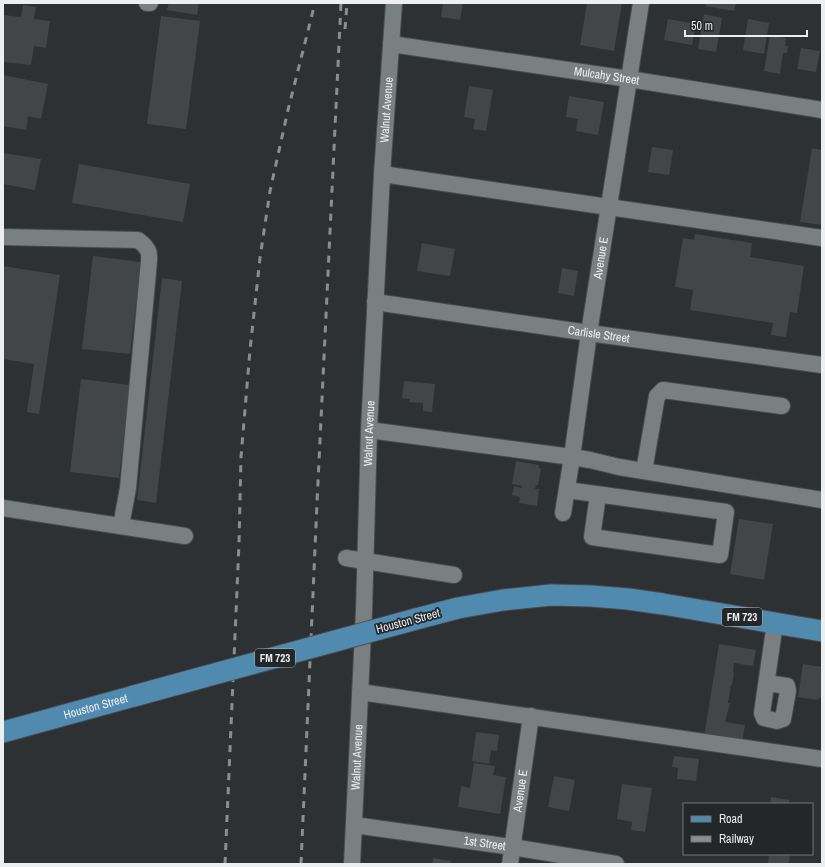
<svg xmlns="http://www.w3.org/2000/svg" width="825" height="867" font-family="'Archivo Narrow',sans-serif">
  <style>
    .building { fill: #424649 }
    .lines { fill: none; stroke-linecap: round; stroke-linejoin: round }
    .minor-casing { stroke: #494c4e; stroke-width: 18 }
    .major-casing { stroke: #494c4e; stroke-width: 23 }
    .minor { stroke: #7a7f82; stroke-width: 16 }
    .major { stroke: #508aaf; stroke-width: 21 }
    .rail { stroke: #8b8e90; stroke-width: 3; stroke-dasharray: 7 7; stroke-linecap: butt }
    .major-bridge-casing { stroke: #494c4e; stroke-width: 23; stroke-linecap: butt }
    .major-bridge { stroke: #508aaf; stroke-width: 21 }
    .labels { text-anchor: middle; stroke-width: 3.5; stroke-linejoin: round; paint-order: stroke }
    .shield { fill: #23272a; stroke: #b0b2b5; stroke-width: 1 }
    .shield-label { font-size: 11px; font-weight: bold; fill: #eceef0 }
    .street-label { font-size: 12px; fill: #eceef0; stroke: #23272a }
  </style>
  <rect width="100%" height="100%" fill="#2d3134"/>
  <path class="building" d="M169,3h30l-2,12 -30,-5z
    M443,3h20l-3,17 -19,-3z
    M587,3h35l-8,48 -34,-6z
    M706,3h30l-2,8 -29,-5z
    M23,5l13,2 -2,12 16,2 -4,27 -12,-2 -3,19 -28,-3v-47l18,2z
    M704,14l18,4 -6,34 -18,-3z
    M161,16l39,5 -14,108 -39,-5z
    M668,19l28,5 -4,21 -28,-5z
    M748,19l21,4 -5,31 -21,-4z
    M770,35l16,3 -1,8h3l-1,7h-4l-3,21 -16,-3z
    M801,48l19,3 -4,21 -19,-3z
    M3,75l45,9 -7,35 -13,-3 -2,14 -23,-4z
    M469,86l24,4 -7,41 -13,-2 2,-10 -11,-2z
    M569,96l35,6 -6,33 -22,-4 2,-12 -12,-2z
    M652,147l21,3 -4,25 -21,-3z
    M812,148l10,2v75l-22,-3z
    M3,153l38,6 -6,31 -32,-6z
    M79,164l111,20 -7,38 -111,-19z
    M695,234l57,9 -2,14 54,9 -7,47 -7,-1 -4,25 -15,-2 2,-12 -83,-13 3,-20 -18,-3 8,-49 11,2z
    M422,243l33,6 -5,27 -33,-5z
    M93,256l48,6 -11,92 -48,-5z
    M3,266l57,9 -21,139 -12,-2 7,-48 -31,-5z
    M562,268l16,3 -4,25 -16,-3z
    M162,278l20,3 -26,222 -19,-3z
    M81,379l49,6 -11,93 -49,-6z
    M404,381l31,3 -3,28 -9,-1v-8l-14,-1 1,-3 -8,-1z
    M516,461l23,4v3l2,1 -3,16h-2l-1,4h4l-2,17 -18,-3 1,-6 -8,-2 2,-9 8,2v-2l-10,-2z
    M739,519l34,5 -9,56 -34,-6z
    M719,644l37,6 -3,16 -19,-3 -1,10h1l-2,12h-1l-3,18h2l-5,19 20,3 -3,18 -38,-6z
    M803,664l19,3v31h-3l-1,2 -20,-3z
    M476,732l23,3 -2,16 -6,-1 -2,14 -17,-3z
    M674,756l25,3 -3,22 -19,-2 1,-11 -6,-1z
    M474,763l21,3 -2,9 13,2 -6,37 -42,-7 3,-21 9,2z
    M554,776l21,4 -6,31 -21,-4z
    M622,784l30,4 -7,44 -14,-2 1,-8 -15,-3z
    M771,797l18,3v4h-19z
    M769,854h21l-1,10h-11l-10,-1z
    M433,858l18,3v3h-19z"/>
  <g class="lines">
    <defs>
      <g id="minor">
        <path d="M147,3h3"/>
        <path id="s1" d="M391,44l238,35 193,31"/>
        <path d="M382,174l440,64"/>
        <path d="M3,237l135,3c15,11 11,16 10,32l-20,216 -7,38"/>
        <path id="s2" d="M375,302l214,31 233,32"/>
        <path d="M369,430l203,27 18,3 29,7 203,33"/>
        <path d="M644,471l13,-75 6,-6 119,16"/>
        <path d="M567,490l159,22 -6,43 -128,-18 6,-42"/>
        <path d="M3,508l182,28"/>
        <path id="s3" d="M563,513l9,-56 17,-124 52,-330"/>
        <path d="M346,558l108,17"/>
        <path d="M767,683l20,3 1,5 -5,28 -6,2 -13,-3 -2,-5 13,-90"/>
        <path d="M360,692l462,67"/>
        <path id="s4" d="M354,825l158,22 104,17"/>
        <path id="s5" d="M352,864l12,-253 5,-181 13,-256 12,-171"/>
        <path id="s6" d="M510,864l21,-148"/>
      </g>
      <g id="major">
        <path d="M416,619l42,-11 45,-8 48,-5 40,1 37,3 35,5 159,27"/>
        <path id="s7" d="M3,732l131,-36"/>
      </g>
    </defs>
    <use href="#minor" class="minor-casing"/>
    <use href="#major" class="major-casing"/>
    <use href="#minor" class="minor"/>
    <use href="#major" class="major"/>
    <path class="rail" d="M345,29l2,-26
      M225,864l14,-320 2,-87 9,-107 10,-92 10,-67 18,-81 27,-107
      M301,864l16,-361 24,-500"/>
    <defs>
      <path id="major-bridge" d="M134,696l282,-77"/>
    </defs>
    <use href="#major-bridge" class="major-bridge-casing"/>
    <use href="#major-bridge" class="major-bridge"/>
  </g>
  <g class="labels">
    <g class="shield">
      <rect x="722" y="608" width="40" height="18" rx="3"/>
      <rect x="255" y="649" width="40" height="18" rx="3"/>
    </g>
    <g class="shield-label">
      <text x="742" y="621">FM 723</text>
      <text x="275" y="662">FM 723</text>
    </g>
    <g class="street-label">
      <text dy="4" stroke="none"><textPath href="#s1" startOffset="218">Mulcahy Street</textPath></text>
      <text dy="4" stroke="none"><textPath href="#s5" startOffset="755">Walnut Avenue</textPath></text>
      <text dy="4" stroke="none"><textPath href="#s3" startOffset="258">Avenue E</textPath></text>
      <text dy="4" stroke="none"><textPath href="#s2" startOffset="226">Carlisle Street</textPath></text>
      <text dy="4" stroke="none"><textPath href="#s5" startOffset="431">Walnut Avenue</textPath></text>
      <text transform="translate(408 621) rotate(-15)" y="4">Houston Street</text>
      <text dy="4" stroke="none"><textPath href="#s7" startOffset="96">Houston Street</textPath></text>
      <text dy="4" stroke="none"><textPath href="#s5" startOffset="107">Walnut Avenue</textPath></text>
      <text dy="4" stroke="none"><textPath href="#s6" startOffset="74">Avenue E</textPath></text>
      <text dy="4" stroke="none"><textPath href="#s4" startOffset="132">1st Street</textPath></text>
    </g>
  </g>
  <rect width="825" height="867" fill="none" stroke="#eceef0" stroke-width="8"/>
  <rect x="683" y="803" width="130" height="52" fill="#23272a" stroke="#737779"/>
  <rect x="691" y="816" width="20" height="6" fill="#508aaf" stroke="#737779"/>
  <text x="719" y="823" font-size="12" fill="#eceef0">Road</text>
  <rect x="691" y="836" width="20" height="6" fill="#8b8e90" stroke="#737779"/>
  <text x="719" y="843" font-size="12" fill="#eceef0">Railway</text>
  <path d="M685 30v6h122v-6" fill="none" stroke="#eceef0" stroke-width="2"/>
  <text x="691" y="30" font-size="12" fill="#eceef0" stroke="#23272a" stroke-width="3" paint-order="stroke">50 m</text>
</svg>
